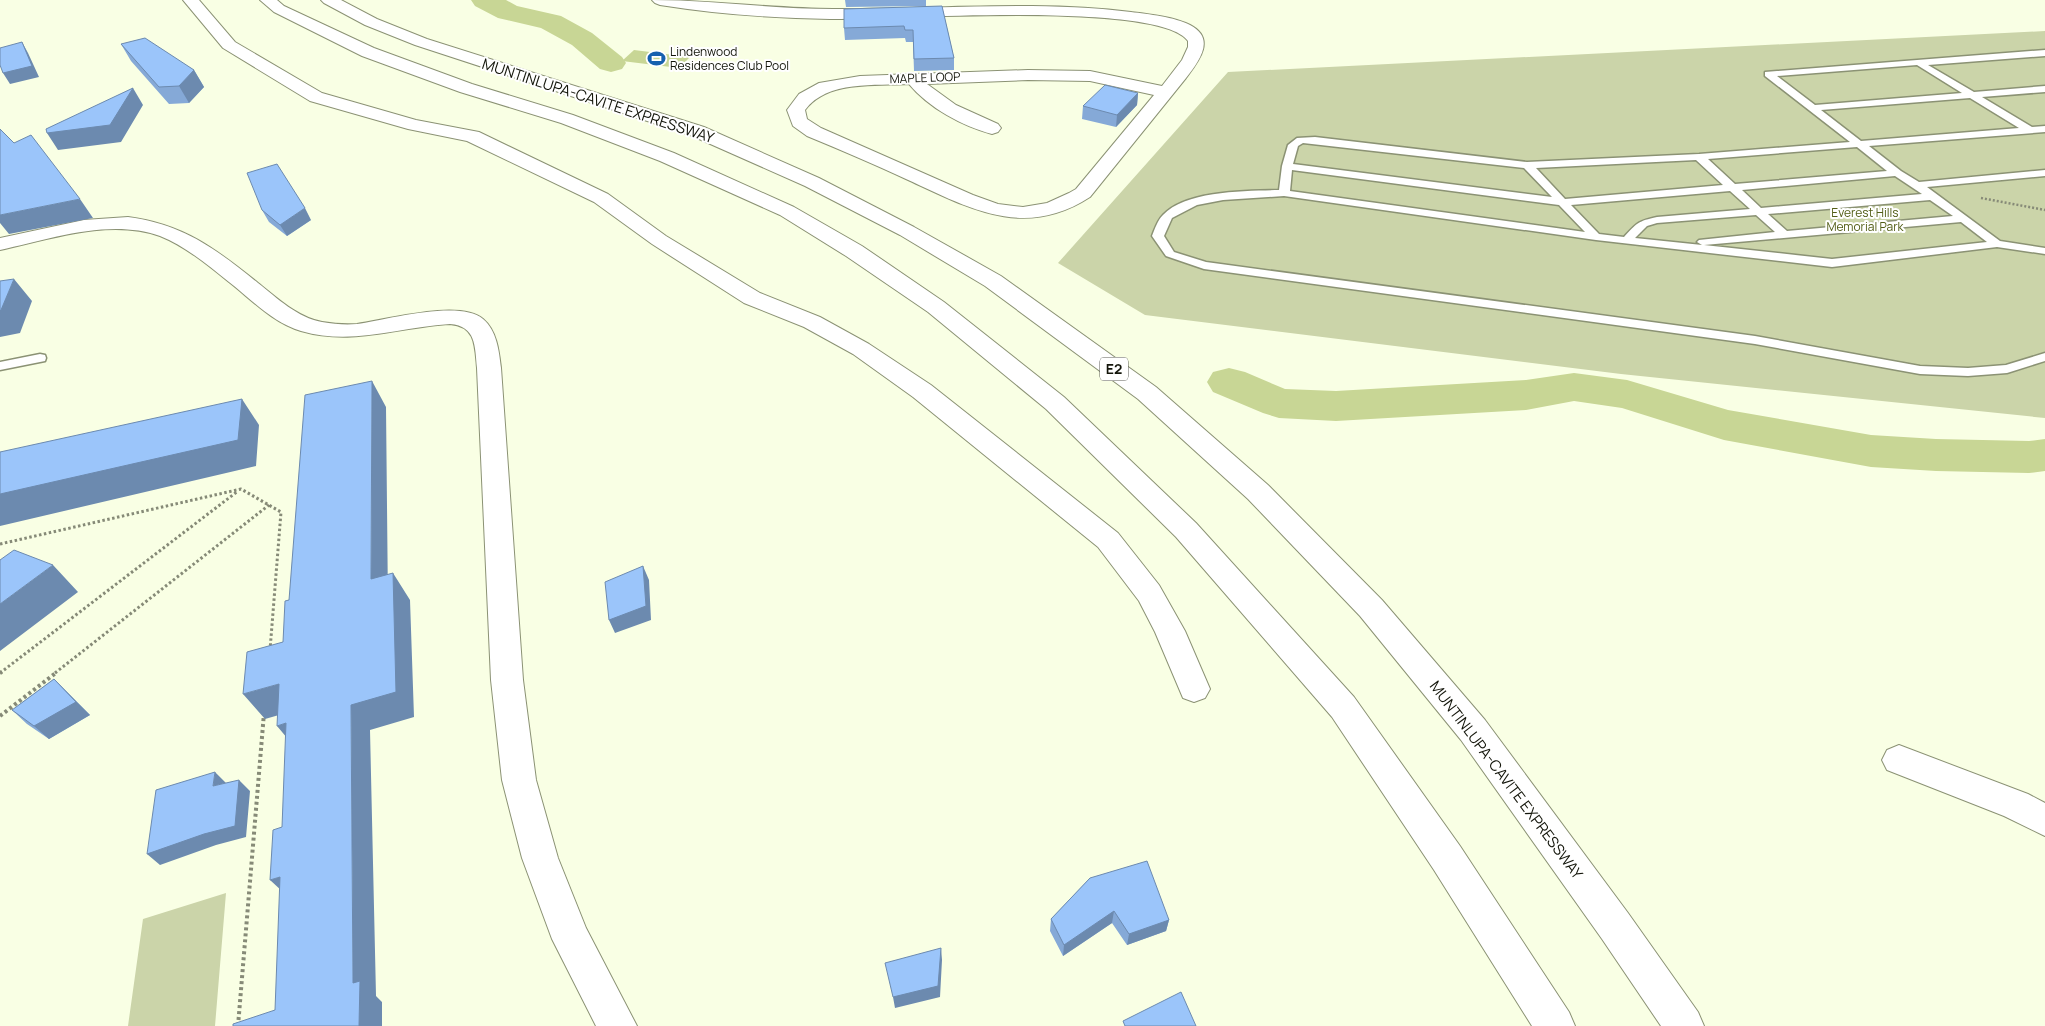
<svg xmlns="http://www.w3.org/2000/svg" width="2045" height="1026" font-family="Manrope,sans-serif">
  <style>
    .green { fill: #cbd4a9 }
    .water { fill: #c8d695 }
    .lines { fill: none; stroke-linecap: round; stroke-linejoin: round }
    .river { fill: #c8d695; fill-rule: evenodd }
    .lane-casing { stroke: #8b9274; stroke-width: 3 }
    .street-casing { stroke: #8b9274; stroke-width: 2 }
    .highway-casing { stroke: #8b9274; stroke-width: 2 }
    .path-far2 { stroke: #868a77; stroke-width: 2.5; stroke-dasharray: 2 2; stroke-linecap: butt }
    .path-far1 { stroke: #868a77; stroke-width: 3; stroke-dasharray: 2.5 2.5; stroke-linecap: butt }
    .path { stroke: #868a77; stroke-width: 4; stroke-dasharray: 3 3; stroke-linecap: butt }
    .lane { fill: #fff; fill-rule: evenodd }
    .street { fill: #fff; fill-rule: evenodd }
    .highway { fill: #fff; fill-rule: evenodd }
    .wall { fill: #85a9d7 }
    .shaded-wall { fill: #6c8aaf }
    .building { fill: #9bc5fa; stroke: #6c8aaf }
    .labels { text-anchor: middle; stroke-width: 4; stroke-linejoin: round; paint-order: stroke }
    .far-poi-label { font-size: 12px; fill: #13150a; stroke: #fff; text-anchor: start }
    .far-street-label { font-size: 12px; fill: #13150a; stroke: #fff }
    .far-park-label { font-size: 12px; fill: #535e17; stroke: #fff }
    .shield { fill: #fff; stroke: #5a5b54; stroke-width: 1 }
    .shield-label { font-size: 14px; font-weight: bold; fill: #13150a }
    .street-label { font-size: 15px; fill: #13150a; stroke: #fff }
  </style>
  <rect width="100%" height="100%" fill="#f9ffe4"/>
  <path class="green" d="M2045,31v387l-424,-44 -476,-59 -87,-52 170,-191z
    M226,893l-11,133h-87l15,-107z"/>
  <path class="water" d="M634,50l56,7 -11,11 -57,-7z"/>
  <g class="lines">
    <path class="river" d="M471,0h35l11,6 44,10 31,17 30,24 4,6 -4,6 -11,3 -11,-3 -28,-24 -31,-17 -43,-10 -23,-12z
      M1229,368l16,4 40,17 51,2 190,-11 48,-7 53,7 101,30 143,25 65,4 93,2 16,-2v32l-16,2 -93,-2 -65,-4 -147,-27 -102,-32 -48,-7 -48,9 -190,11 -57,-3 -16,-5 -50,-21 -6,-10 6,-10z"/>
    <defs>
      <path id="lane" d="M2045,50v6l-117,9 46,27 71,-6v6l-63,5 50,30 13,-1v6l-176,14 32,25 18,11 126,-12v6l-118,11 73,54 45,7v6l-48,-7 -165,20 -236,-27 -312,-44 -61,4 -26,5 -25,13 -8,18 10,16 32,10 549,74 165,30 48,2 38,-3 39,-12v8l-38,12 -39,3 -48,-2 -165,-30 -551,-75 -38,-13 -14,-20c3,-7 5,-15 11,-21 23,-25 84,-24 116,-25l3,-24 6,-21 9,-7 18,-1 212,25 172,-8 151,-12 -85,-66v-4zM1917,65l45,28 -147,12 -38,-29zM1970,98l49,30 -158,13 -40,-31zM1303,143l221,25 28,29 -259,-33 5,-18zM1857,147l30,24 -152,13 -27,-25zM1696,160l27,25 -158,14 -29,-31zM1292,170l267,35 26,27 -295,-41zM1895,176l27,18 -161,14 -19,-18zM1730,191l20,18 -93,8c-19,4 -20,6 -33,20l-25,-3 -28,-29zM1930,200l23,16 -166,15 -19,-17zM1756,215l19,17 -76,8 -2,2 5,3 -67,-7 12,-12 10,-3zM1961,222l26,20 -155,17 -128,-14z
        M40,354l5,1 1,3 -1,3 -45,9v-8z"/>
      <path id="street" d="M183,0h16l36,42 87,51 94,27 63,12 129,62 58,42 94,57 60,24 49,27 62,41 187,148 41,52 26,46 25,58 -5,9 -11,4 -11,-4 -28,-66 -16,-31 -41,-54 -185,-150 -60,-43 -49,-27 -60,-24 -92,-59 -58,-42 -127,-61 -59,-12 -98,-28 -87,-53z
        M652,0c61,0 121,9 181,9 99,1 200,-9 298,3 17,2 44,5 59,13 27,14 8,37 -4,53l-96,119c-66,43 -121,11 -184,-18 -32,-15 -65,-29 -99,-43l-14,-10 -6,-16 12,-16 20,-11 41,-7 168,-6 62,1 72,15 20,-26 6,-13v-6c-28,-41 -301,-21 -358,-22 -57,-1 -114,-5 -170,-14l-5,-2zM1028,80l62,1 64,14 -78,94 -7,4 -22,10 -24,4 -25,-3 -25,-9 -152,-67 -14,-9 -2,-9c22,-30 71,-24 104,-26 20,24 53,42 83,50l6,-2 3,-4 -3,-4 -42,-19 -29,-21z
        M128,217c55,7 88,32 130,66 19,15 40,35 64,39 12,2 23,3 35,2 29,-4 103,-25 126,-5 14,12 16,32 18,49l22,312 13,100 22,78 28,70 51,98h-41l-44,-87 -30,-81 -20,-78 -11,-100 -14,-312c-2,-22 -1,-42 -27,-44 -52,3 -97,22 -149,7 -28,-8 -50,-32 -72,-49 -21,-17 -44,-36 -69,-46 -50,-18 -110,3 -160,14v-12l84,-18z
        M1899,745l129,49 17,9v33l-41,-20 -117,-46 -5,-10 5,-10z"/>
      <path id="highway" d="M260,0h17l7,6 90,42 98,36 101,31 101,38 120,54 68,39 82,56 120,95 132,126 158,174 106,149 109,166 6,14h-43l-98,-156 -102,-153 -156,-180 -130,-128 -118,-97 -82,-56 -66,-41 -120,-54 -99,-38 -101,-31 -98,-36 -88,-44z
        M321,0h20l36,19 50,20 277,88 115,51 95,49 87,49 155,111 112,98 114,115 103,120 143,193 70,99 6,14h-43l-59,-87 -141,-199 -101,-124 -112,-117 -110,-100 -153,-113 -85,-51 -95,-49 -115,-51 -275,-90 -50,-20 -41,-22z"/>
    </defs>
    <use href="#lane" class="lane-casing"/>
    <use href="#street" class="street-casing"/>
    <use href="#highway" class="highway-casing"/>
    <path class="path-far2" d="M1981,198l64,12"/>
    <path class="path-far1" d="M0,544l241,-55 40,23 -11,138
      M0,673l238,-182
      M55,673l214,-168"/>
    <path class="path" d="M0,673l2,-1
      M0,716l57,-44
      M238,1026l26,-313"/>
    <use href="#lane" class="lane"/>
    <use href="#street" class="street"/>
    <use href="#highway" class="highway"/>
  </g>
  <path class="wall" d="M845,0h81v6l-80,1z
    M942,6l12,52v12l-40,1 -1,-29h-7l-1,-4 -60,2 -1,-12z
    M121,44l73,26 10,17 -15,16 -20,1 -38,-43z
    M1138,93l-1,12 -21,22 -34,-8 1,-13z
    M262,210l49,10 -24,16 -18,-14z
    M54,679l36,36 -41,24 -22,-15 -15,-14z
    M1090,878l79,42 -3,11 -39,14 -15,-22 -49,33 -13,-25 1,-12z"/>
  <path class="shaded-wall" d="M22,42l6,11 11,24 -29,7 -7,-11z
    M194,70l10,17 -15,16 -10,-17z
    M133,88l10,17 -22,37 -63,8 -11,-17z
    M1138,93l-1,12 -21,22 1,-12z
    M80,199l13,19 -84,16 -9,-11v-8z
    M305,208l6,12 -24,16 -7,-11z
    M14,279l18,22 -12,32 -20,4v-26z
    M372,381l14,26 2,198 -17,-26z
    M242,399l17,26 -3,41 -256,60v-32z
    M53,565l25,27 -78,59v-47z
    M643,566l6,14 2,40 -36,13 -6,-13z
    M393,573l17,27 4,117 -44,13 6,266 6,6v24h-23l-6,-43 -2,-278z
    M54,679l36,36 -41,24 -15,-13z
    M279,684l21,25 -35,10 -22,-25z
    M286,723l12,28 -21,-25z
    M215,772l11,11 -13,3z
    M239,780l11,11 -4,46 -30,8 -56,20 -13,-11z
    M280,877l15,26 -25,-23z
    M1114,911l-2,12 -49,33 1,-11z
    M1169,920l-3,11 -39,14 2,-11z
    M941,948l1,12 -2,37 -45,11 -2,-11z"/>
  <path class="building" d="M942,6l12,52 -40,1 -1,-29h-8l-1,-4 -60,2v-19z
    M145,38l49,32 -15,16 -20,1 -38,-43z
    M22,42l10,24 -29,7 -3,-8v-17z
    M1105,85l33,8 -21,22 -34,-9z
    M133,88l-23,37 -63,8 -1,-4z
    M0,129l14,14 17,-8 49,64 -80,16z
    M277,164l28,44 -25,17 -18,-15 -15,-37z
    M14,279l-13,31 -1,1v-30z
    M372,381l-1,198 22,-6 3,119 -45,13 2,278 7,-2 -1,45h-126v-2l42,-14 5,-133 -10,3 3,-50 9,-3 4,-104 -9,3 2,-42 -36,10 4,-42 36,-10 2,-41 4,-1 16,-205z
    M242,399l-4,41 -238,54v-42z
    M14,550l39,15 -53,39v-44z
    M643,566l3,40 -37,14 -4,-38z
    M54,679l22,23 -42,24 -22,-16z
    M215,772l-2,14 26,-6 -4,46 -31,8 -57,20 9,-64z
    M1147,861l22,59 -40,14 -15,-23 -50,34 -13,-26 39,-41z
    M941,948l-3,38 -45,11 -8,-34z
    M1181,992l15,34h-71l-2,-5z"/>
  <defs>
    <symbol id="stadium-bare" viewBox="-9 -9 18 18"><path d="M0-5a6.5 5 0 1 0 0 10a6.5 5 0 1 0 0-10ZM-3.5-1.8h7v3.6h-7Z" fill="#1660af" stroke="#fff" stroke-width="2.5" paint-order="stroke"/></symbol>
  </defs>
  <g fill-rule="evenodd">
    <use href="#stadium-bare" x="644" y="46" width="25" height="25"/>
  </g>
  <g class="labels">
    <g class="far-poi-label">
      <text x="670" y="56">Lindenwood<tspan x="670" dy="14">Residences Club Pool</tspan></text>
    </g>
    <g class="far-street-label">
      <text transform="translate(925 78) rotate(-2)" y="4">MAPLE LOOP</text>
    </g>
    <g class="far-park-label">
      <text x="1865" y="217">Everest Hills<tspan x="1865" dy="14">Memorial Park</tspan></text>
    </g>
    <rect class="shield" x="1100" y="357.5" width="28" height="23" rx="4"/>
    <g class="shield-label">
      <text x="1114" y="374">E2</text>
    </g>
    <g class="street-label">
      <text transform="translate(598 101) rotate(18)" y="5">MUNTINLUPA-CAVITE EXPRESSWAY</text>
      <text transform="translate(1506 780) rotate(53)" y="5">MUNTINLUPA-CAVITE EXPRESSWAY</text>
    </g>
  </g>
</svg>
